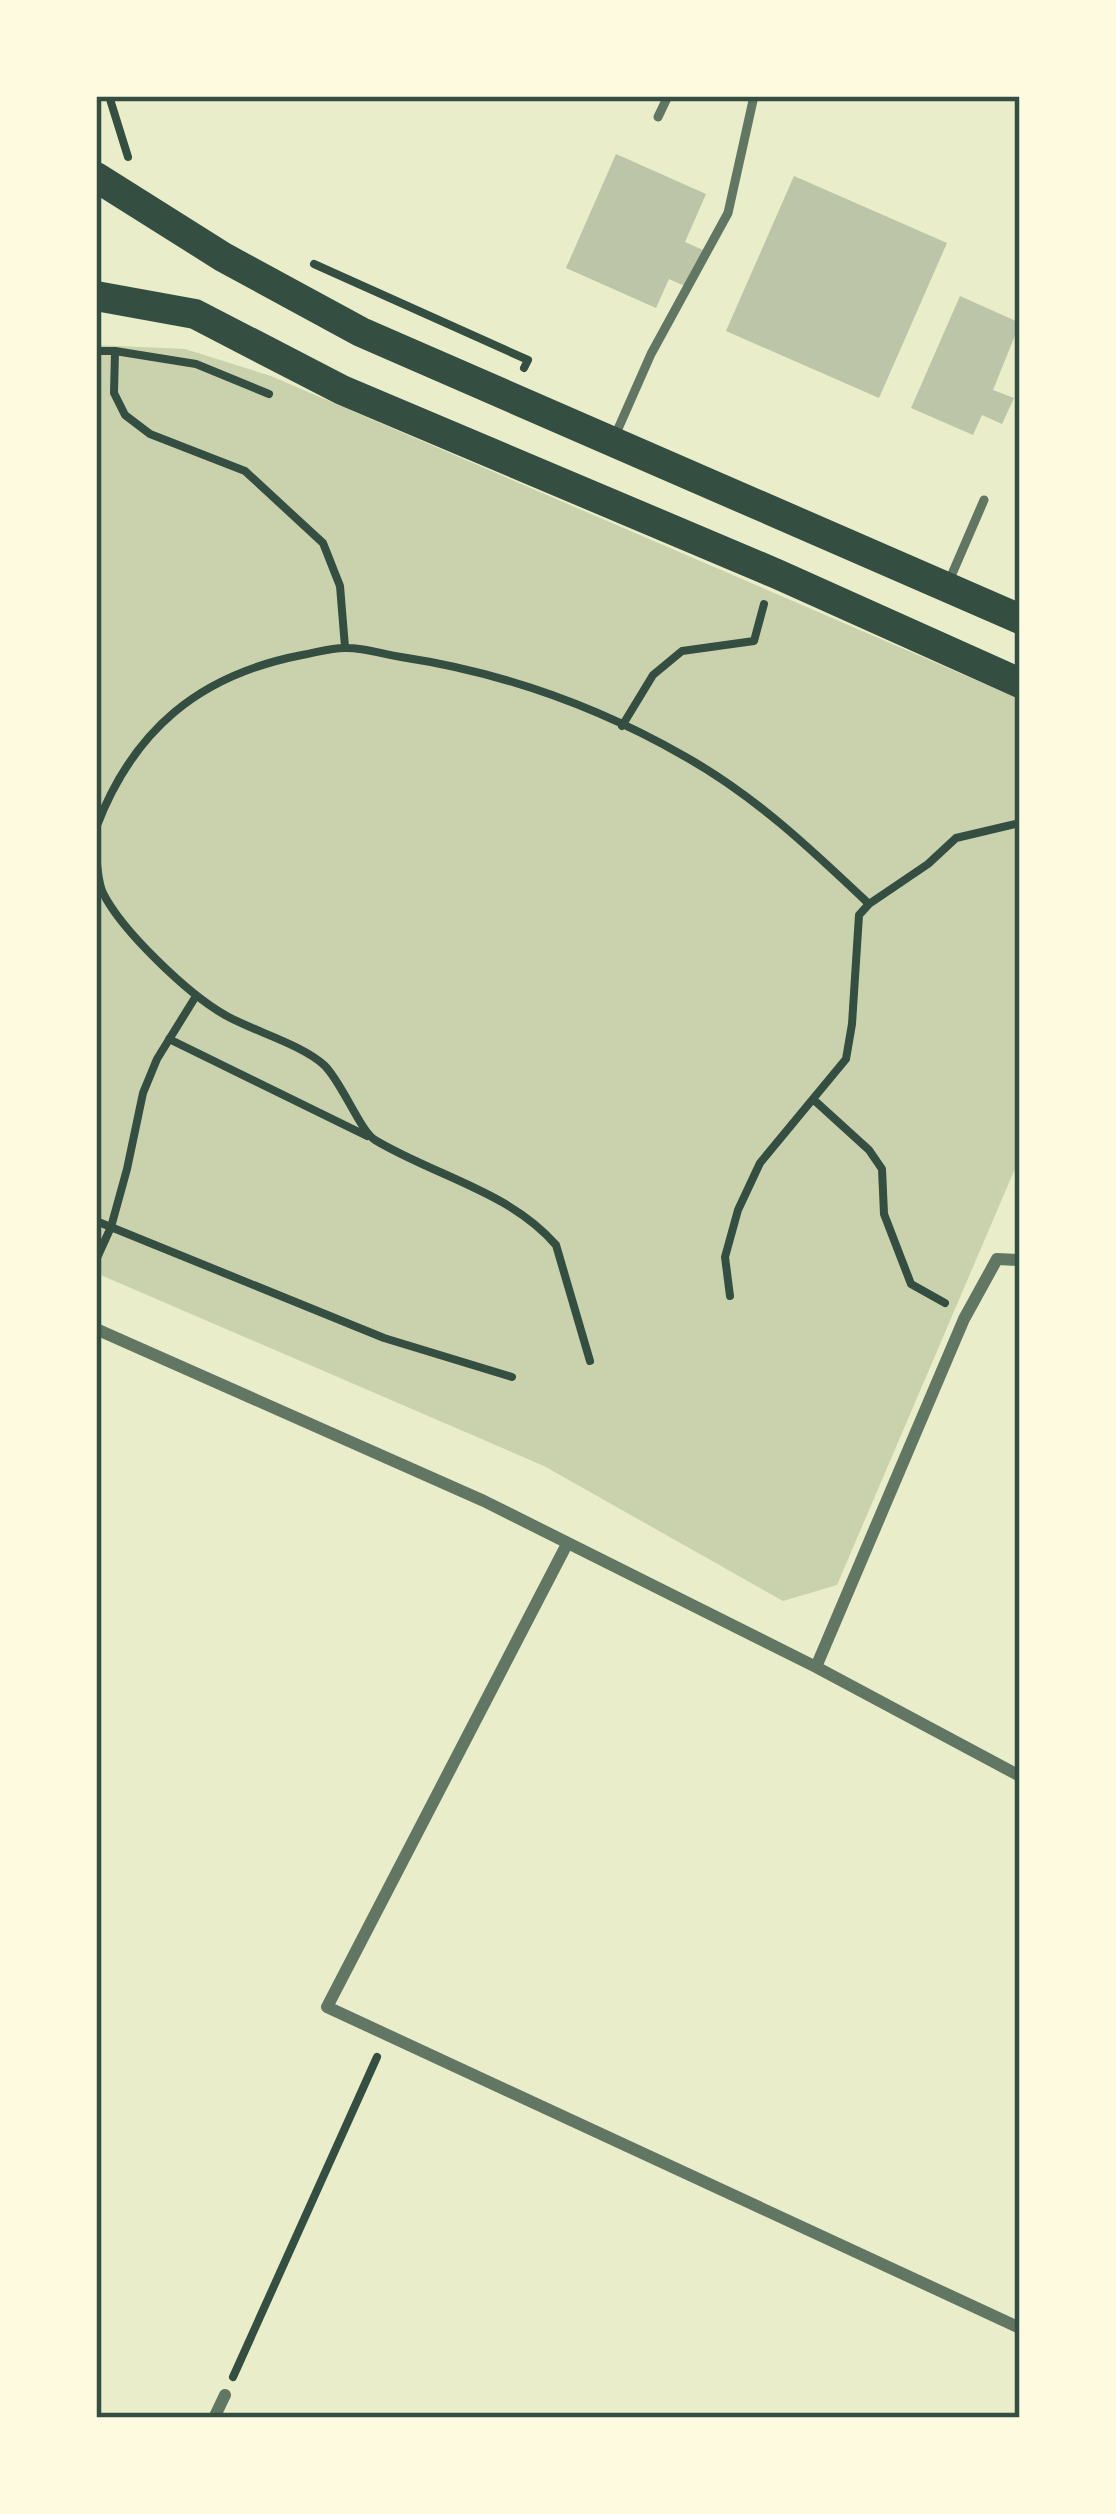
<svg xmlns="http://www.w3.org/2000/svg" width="1116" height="2514" font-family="Quicksand,sans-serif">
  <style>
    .green { fill: #cad2ad }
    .building { fill: #bcc5a7 }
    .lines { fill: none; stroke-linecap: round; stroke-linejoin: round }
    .path { stroke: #344e41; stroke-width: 8 }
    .service { stroke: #617663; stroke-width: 9 }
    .minor { stroke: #617663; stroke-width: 12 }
    .primary { stroke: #344e41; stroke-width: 30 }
    .neatline { fill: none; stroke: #344e41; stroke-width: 4.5 }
  </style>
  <rect width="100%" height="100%" fill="#e9edc9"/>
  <path class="green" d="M96,345l89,4 86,27 749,323v458l-183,428 -54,16 -239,-135 -448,-193z"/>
  <path class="building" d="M616,154l90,40 -21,48 18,8 -16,37 -18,-8 -13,29 -90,-40z
    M794,176l153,67 -68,155 -153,-67z
    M960,296l60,27 -27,67 21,8 -12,26 -20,-9 -9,20 -62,-27z"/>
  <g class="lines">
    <path class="path" d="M109,96l19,61
      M314,264l214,96 -4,8
      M96,351h19l-1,42 11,22 25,19 95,37 78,72 17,43 5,61
      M115,351l81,13 73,30
      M622,726l31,-51 29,-24 72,-10 10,-37
      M96,828c37,-98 103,-153 206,-173 14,-2 30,-8 45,-7 17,0 36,6 54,9 99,15 196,49 283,99 70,39 127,93 185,148
      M96,857c2,11 2,26 7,36 19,38 85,101 122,122 28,16 76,29 99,50 18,17 36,66 51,75 60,36 134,51 181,105l34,116
      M169,1039l198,97
      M814,1100l55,50 13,19 2,45 27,70 34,19
      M96,1221l288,117 128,39
      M96,1260l15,-33 16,-58 16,-76 14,-34 39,-63
      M730,1296l-5,-39 13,-47 22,-47 86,-104 6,-35 7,-109 10,-11 59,-40 28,-26 64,-15
      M233,2377l144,-320"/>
    <path class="service" d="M658,117l10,-21
      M614,438l37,-84 77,-141 26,-117
      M949,581l35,-81"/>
    <path class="minor" d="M96,1329l388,172 332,166 204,109
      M567,1544l-240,463 693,321
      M816,1667l148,-348 33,-60 23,1
      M214,2418l11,-23"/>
    <path class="primary" d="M96,177l127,80 138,75 659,287
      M96,296l99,18 147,76 435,184 243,109"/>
  </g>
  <rect width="1116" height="2514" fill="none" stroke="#fefae0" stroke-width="198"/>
  <rect x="99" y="99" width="918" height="2316" class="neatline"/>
</svg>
